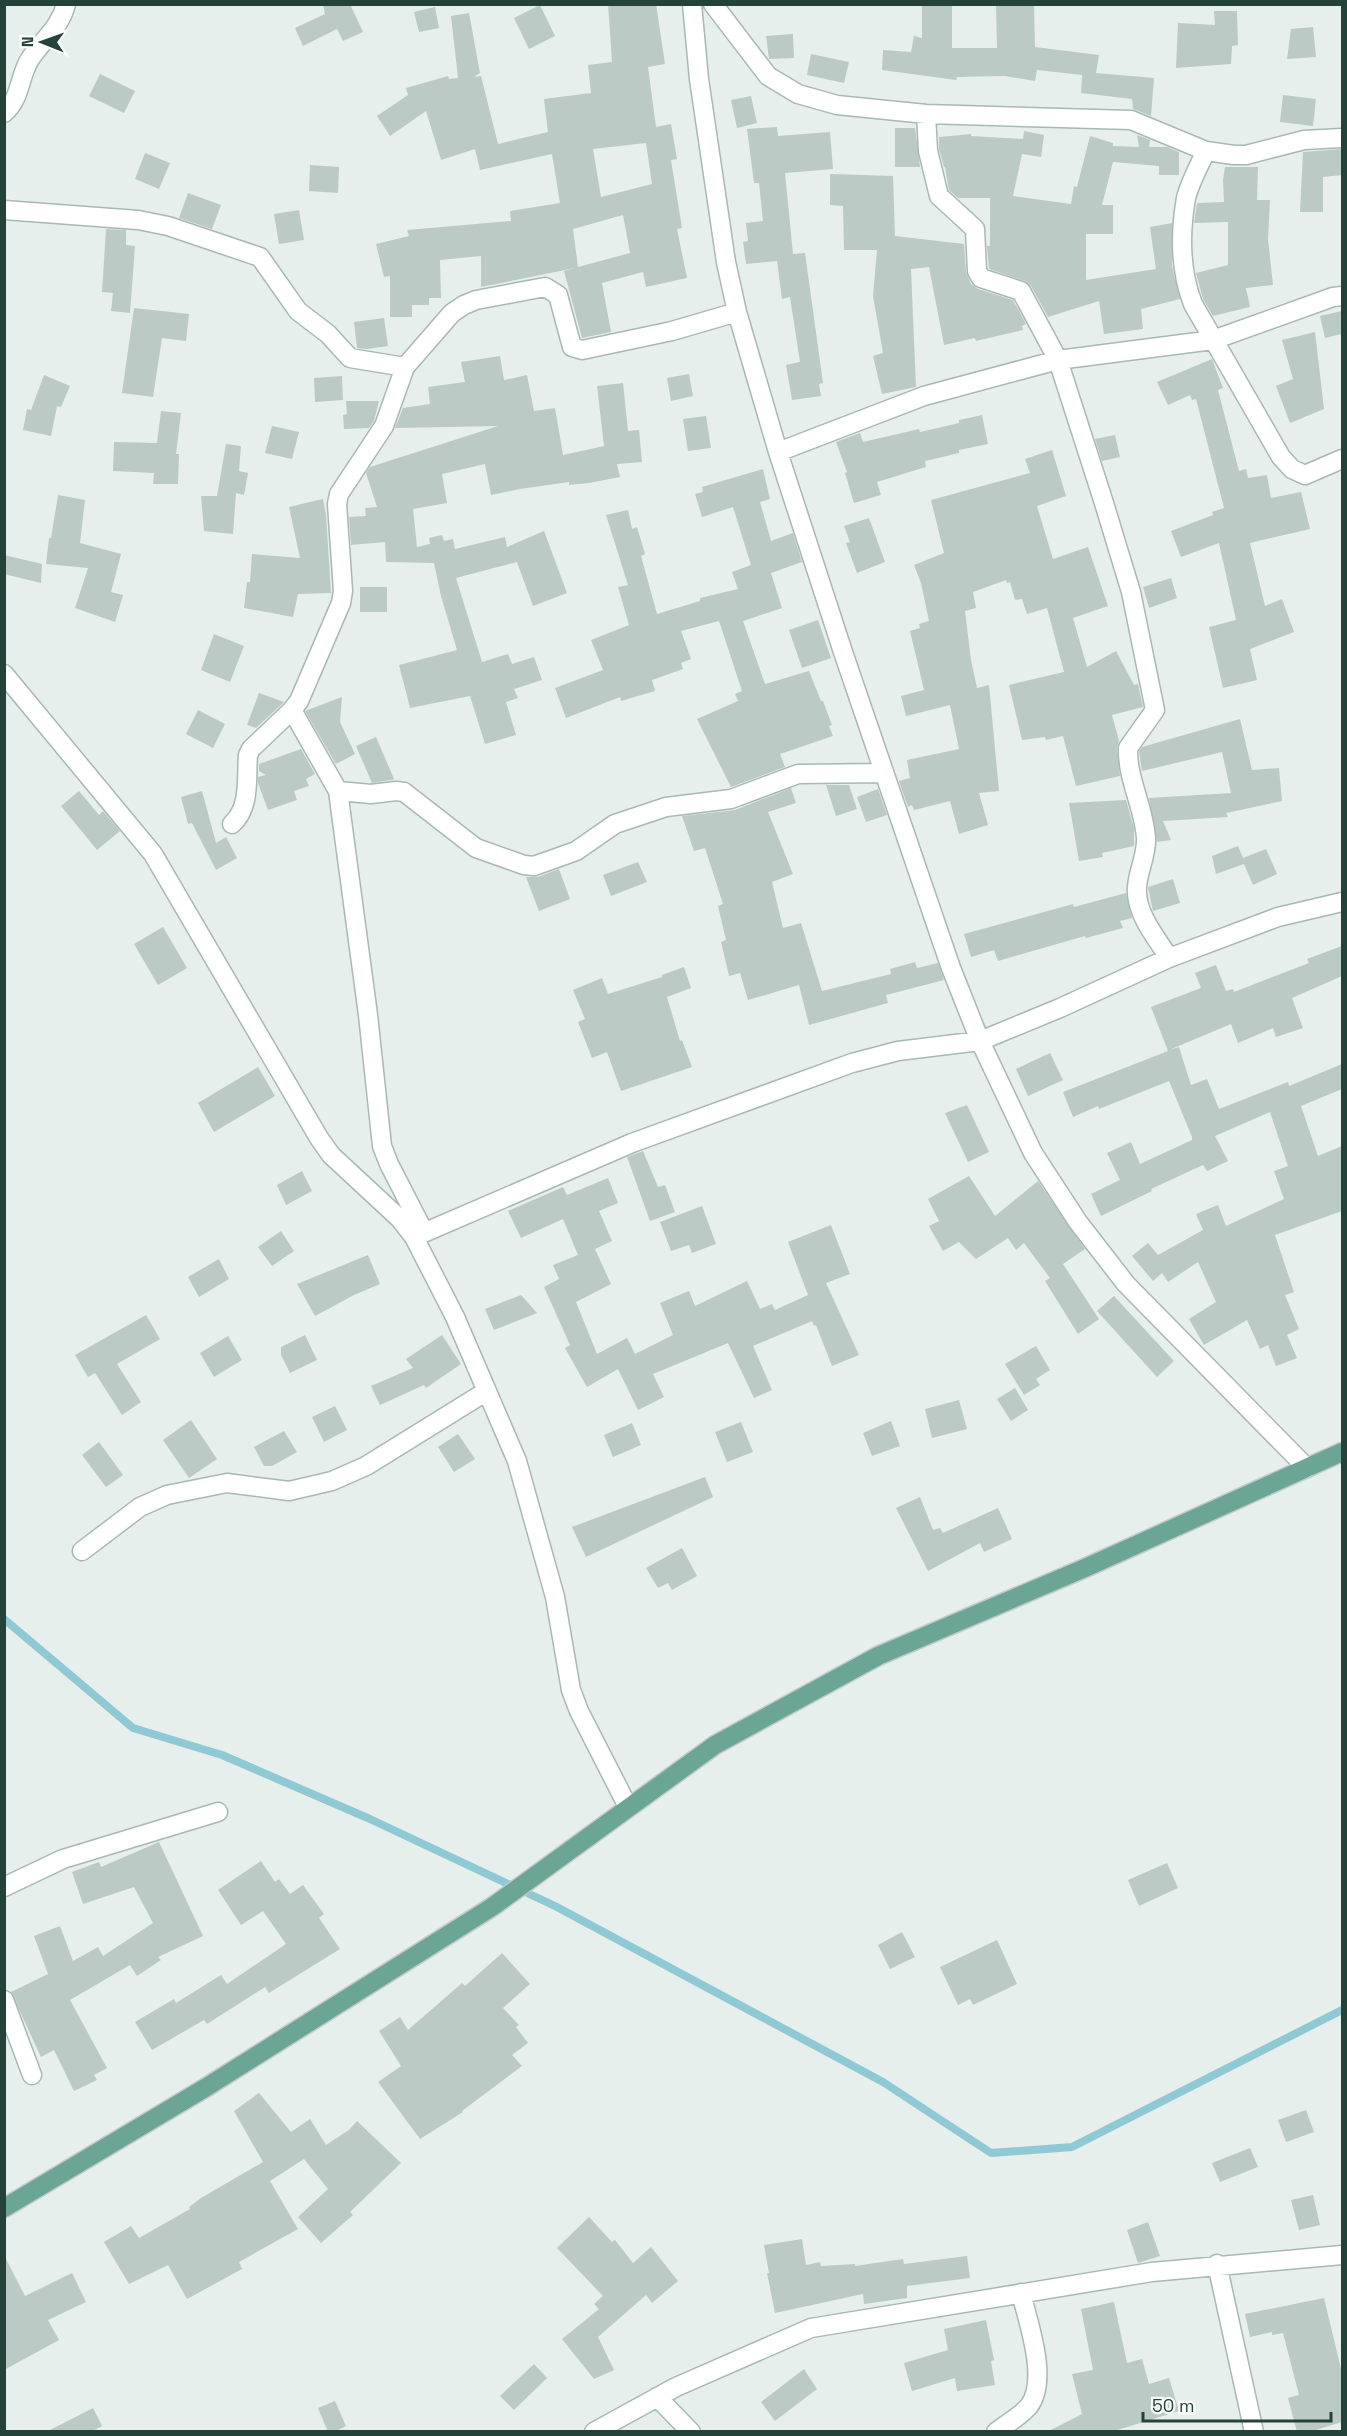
<svg xmlns="http://www.w3.org/2000/svg" width="1347" height="2436" font-family="'Space Grotesk',sans-serif">
  <style>
    .lines { fill: none; stroke-linecap: round; stroke-linejoin: round }
    .stream { stroke: #8ec9d4; stroke-width: 8 }
    .building { fill: #bbcac4; fill-rule: evenodd }
    .minor-casing { stroke: #a8b8b2; stroke-width: 21 }
    .major-casing { stroke: #c2cac8; stroke-width: 21 }
    .minor { stroke: #fff; stroke-width: 18 }
    .major { stroke: #6aa596; stroke-width: 18 }
  </style>
  <rect width="100%" height="100%" fill="#e6efeb"/>
  <g class="lines">
    <path class="stream" d="M4,1619l129,109 89,27 148,64 185,87 328,176 108,71 81,-6 270,-137"/>
  </g>
  <path class="building" d="M323,4h27l13,28 -20,9 -6,-12 -34,17 -8,-18 30,-14z
    M608,4h48l9,60 -17,3 8,60 15,-3 6,35 -6,1 11,68 -5,1 10,49 -41,9 -3,-15 -41,11 9,49 -29,6 -18,-67 11,-3 -94,19v-31l-41,4 1,38h-12v7h-17v12h-22v-41l-6,1 -8,-33 33,-8 -2,-6 104,-9 -1,-10 50,-8 -8,-49 -72,16 -5,-21 -34,11 -15,-49 -36,25 -13,-20 31,-21 -2,-7 42,-12 1,3 9,-1 -7,-62 18,-3 11,60 -6,4 7,-1 17,68 50,-12 -4,-33 47,-6 -3,-28 24,-3zM646,143l6,41 -51,13 -8,-48zM623,215l7,38 -52,14 -5,-38z
    M922,4h30v44h45l-1,-44h38l1,43 64,8 -3,18 58,5 -3,38 -18,-7 -1,-10 -51,-6 1,-18 -45,-5 -2,11 -30,-5 -48,1 -1,3 -74,-10 1,-20 28,2 3,-16 8,2z
    M540,5l15,31 -26,13 -15,-31z
    M435,7l4,21 -20,4 -5,-20z
    M1214,11h23l1,34 -6,1 -1,18 -55,4 2,-45 37,2z
    M1313,27l3,30 -29,2 4,-30z
    M793,34l1,24 -25,1 -3,-23z
    M811,54l38,8 -5,21 -37,-8z
    M100,74l35,17 -11,22 -35,-17z
    M1283,95l33,4 -3,27 -33,-4z
    M751,96l6,27 -20,5 -6,-28z
    M777,127l1,9 52,-4 3,37 -48,4 8,81 12,-1 18,130 -4,1 2,12 -29,4 -6,-35 14,-3 -10,-65 -8,2 -5,-38 -31,3 -3,-22 5,-1 -2,-18 17,-2 -4,-38h-5l-7,-54z
    M895,128h20l5,39h-25z
    M1024,131l20,4 -3,22 -19,-3 -9,42 58,8 3,-18 3,1 13,-51 23,7v3l26,1 -2,-12 13,5 -1,7h18l12,5v23h-20v-9l-46,-4 -11,43h11v29h-27v46l70,-11 -6,-42 22,-4v43l8,33 -39,10 2,20 -39,5 -5,-33 -51,16 -17,-31 -6,-5 -36,-12 -2,-23h3v-48h-32l-9,-8 -4,-23h-1l-5,-18v-12l32,-3v2l52,3z
    M1342,149v26l-19,2v35h-23l3,-60z
    M145,153l25,10 -11,26 -24,-10z
    M310,165l29,2 -1,26 -29,-2z
    M1225,167h33l-1,33h13l-2,39 5,46 -27,3 4,19 -37,9 -10,-17 -7,-26 32,-8v-43l-34,1 3,-20 27,-1 -1,-22z
    M830,174l63,2 2,60 69,8 2,28 5,12 7,5 35,11 13,24 -4,2 1,4 -47,11 -1,-3 -31,7 -15,-78 -18,2 5,118 -34,7 -9,-38 10,-3 -10,-57 4,-46h-33l-1,-44 -13,-1z
    M188,193l33,12 -9,24 -33,-11z
    M299,210l5,30 -25,4 -5,-30z
    M106,229l20,1v15l9,1 -5,67 -19,-2 2,-18 -11,-1z
    M134,308l55,6 -3,27 -24,-3 -9,59 -31,-4z
    M1342,311v23l-17,4 -5,-22z
    M384,318l4,28 -21,3 -10,-1 -3,-26z
    M1315,332l9,77 -34,14 -14,-37 17,-7 -11,-39z
    M500,356l4,24 23,-5 7,36 21,-3 8,47 41,-9 -7,-60 26,-3 5,48 11,-1 3,32 -25,2 3,13 -31,6 -20,2v-3l-49,7 -29,6 -6,-31 -43,10 5,29 -34,6 4,38 13,-3 -1,-6 13,-3 2,6 9,-2 2,10 50,-12 2,10 37,-16 23,62 -34,13 -16,-44 -61,16 26,84 26,-8 4,10 22,-7 8,23 -28,9 4,9 -12,4 10,33 -31,9 -15,-48 -60,12 -3,-12 -8,-31 58,-15 -16,-54 -7,-33 -48,-1 -1,-20 -34,3 -2,-28 17,-1 -1,-8 12,-1 -11,-34 4,-6 128,-41 -103,2 8,-20 27,-4 -2,-17 37,-5 -4,-20z
    M1212,359l11,29 -5,2 21,81 7,-2 2,9 19,-3 4,23 30,-6 9,37 -60,14 15,63 17,-7 12,33 -44,17 7,31 -34,8 -14,-61 27,-7 -17,-77 -38,14 -10,-26 42,-16 -1,-3 12,-4 -28,-109 -4,1 -2,-5 -22,10 -11,-23z
    M689,374l4,22 -22,5 -4,-23z
    M44,375l26,11 -9,21 -4,-1 -6,30 -28,-6 4,-21 4,1z
    M342,376l1,24 -28,2 -1,-24z
    M346,401h33l-5,20 -5,7 -25,1 -1,-14 4,-1z
    M161,411l20,2 -5,41h3l-1,30h-25l1,-11 -41,-2 1,-29 43,1z
    M982,415l6,29 -29,6v3l-34,8 1,6 -49,15 4,13 -27,8 -9,-30 2,-1 -11,-30 24,-9 3,9 56,-13 1,3 39,-9v-3z
    M706,416l5,32 -23,3 -5,-32z
    M272,426l27,6 -7,27 -27,-6z
    M1115,435l5,22 -18,4 -7,-22z
    M226,444l15,2 -2,25 9,2 -4,22 -8,-2 -3,41 -29,-3 -3,-35h16z
    M1052,450l14,46 -29,10 16,53 35,-12 20,59 -35,12 14,49 29,-16 18,34 4,-1 5,23 -31,8 7,26 -2,7 3,28 -44,10 -13,-50 -17,4 -1,-3 -23,3 -13,-55 55,-13 -17,-64 -20,6 -5,-15 -7,1 -5,-18 -3,1 -1,-3 -33,12 3,16 -11,3 6,49 6,28 12,-3 10,106 -20,2 9,32 -29,9 -9,-33 -36,9 -2,-5 -4,2 -9,-26 11,-3 -3,-18 52,-11 -9,-44 -44,11 -5,-20 23,-6 -14,-59 10,-3 -1,-4 10,-3 -8,-38 -7,-18 30,-12 -13,-53 99,-27 -5,-14z
    M763,469l7,30 -10,3 11,39 22,-8 9,29 -31,11 11,35 -39,13 22,63 44,-13 12,30h2l9,24 -3,1 4,10 -53,18 5,13 -54,20 -34,-68 41,-18 -3,-7 7,-3 -23,-70 -38,10 10,28 -10,4 2,6 -31,11 3,11 -34,10 -1,-4 -54,21 -11,-30 48,-18 -12,-30 38,-15 -11,-38 10,-2 -22,-70 22,-5 4,19 5,-2 8,27 -4,2 16,58 43,-13v-3l38,-9 -6,-17 19,-7 -18,-58 -31,10 -7,-23 8,-2 -1,-5z
    M58,495l27,5 -5,43 41,11 -10,38 12,3 -8,27 -40,-14 13,-40 -42,-4 3,-26h2z
    M323,499l3,16 5,78 -33,1 -5,23 -49,-9 3,-26h3l2,-28 48,4 -11,-51z
    M869,518l16,44 -28,11 -11,-30 4,-1 -6,-16z
    M4,555l38,9 -1,19 -37,-9z
    M1171,578l6,20 -28,10 -6,-21z
    M360,587h27v25h-27z
    M818,620l13,38 -29,10 -13,-38z
    M214,634l30,12 -14,36 -29,-12z
    M259,693l25,9 -28,26 -9,-3z
    M342,697l-2,25 15,32 -19,10 -31,-53z
    M198,710l27,14 -12,24 -27,-14z
    M1240,719l12,51 27,-2 3,33 -56,12 2,4 -65,4 8,19 -14,2 -8,-44 82,-5 -9,-41 -80,19 -3,-20 3,-4z
    M376,737l18,42 -3,1 -19,3 -16,-37z
    M301,749l14,25 -9,5 3,7 -15,5 3,9 -29,10 -10,-27v-6l8,-2 -7,-4v-7z
    M826,785h23l8,24 -21,7z
    M791,788l5,15 -28,9 25,62 -21,8 11,46 18,-5 21,68 69,-17 -1,-5 25,-7 2,6 21,-5 6,17 -58,15 2,8 -79,22 -10,-40 -51,15 -8,-27 -11,3 -8,-34 5,-2 -8,-34 5,-2 -18,-56 -11,3 -12,-35 53,-6z
    M878,789l9,26 -21,7 -9,-25z
    M79,791l20,24 4,-4 17,20 -23,19 -36,-44z
    M202,791l14,52 10,-6 11,21 -21,12 -24,-47 -4,1 -7,-27z
    M1126,800l8,28v18l-32,7 1,4 -24,4 -10,-58z
    M1238,846l5,12 23,-9 11,25 -24,11 -9,-21 -28,10 -4,-18z
    M638,862l9,20 -36,14 -8,-21z
    M559,869l11,30 -31,12 -13,-34h12z
    M1173,879l7,24 -27,8 -5,-24z
    M1126,893l6,25 -12,3 3,7 -37,10 -1,-2 -87,25 -4,-11 -23,7 -7,-23 109,-30 1,3z
    M163,927l24,41 -29,17 -24,-41z
    M1342,946v30l-50,22 11,30 -27,9 -3,-9 -35,15 -7,-19 -62,26 10,-3 12,38 16,-6 12,30 69,-27 1,4 53,-22v25l-41,17 17,50 24,-10v65l-67,24 19,57 -9,3 14,34 -12,6 10,23 -21,8 -8,-21 -8,4 -13,-29 -43,25 -15,-26 27,-17 -18,-40 -30,20 -6,-9 -9,8 -21,-25 16,-13 10,12 45,-25 -7,-16 22,-9 8,21 58,-27 -10,-28 14,-5 -18,-54 -55,24 13,25 -21,10 -4,-6 -52,24 1,2 -51,25 -10,-22 29,-14 -13,-27 24,-11 9,22 52,-24v-3l-23,-56 -70,28 -1,-3 -25,11 -10,-25 105,-41 -17,-44 50,-19 -6,-15 21,-8 10,26 7,-2 1,3 75,-29 -2,-4z
    M684,967l7,21 -24,9 13,44 2,-1 10,27 -71,24 -14,-39 -15,6 -14,-36 7,-3 -12,-29 29,-12 6,16 54,-17v-2z
    M1050,1053l13,27 -35,16 -12,-27z
    M258,1067l17,29 -61,36 -16,-29z
    M967,1105l22,47 -21,10 -23,-49z
    M643,1151l15,36 7,-2 10,27 -25,9 -23,-64z
    M302,1171l10,20 -26,14 -9,-20z
    M969,1176l26,40 43,-35 47,68 -22,15 36,55 -21,15 -33,-53 5,-3 -26,-35 -8,7 -8,-12 -32,21 -17,-17 -16,9 -14,-25 10,-5 -11,-22z
    M608,1178l10,25 -19,8 13,30 -17,8 16,35 -35,18 21,52 30,-16 8,16 38,-19 -13,-32 29,-12 6,15 52,-25 13,28 12,-5 3,6 33,-15 -20,-53 43,-17 19,49 -24,9 33,72 -27,11 -16,-41 -2,1 -2,-5 -59,25 19,44 -18,8 -26,-55 -75,31 11,23 -26,13 -20,-41 -31,18 -22,-39 5,-3 -26,-58 15,-8 -6,-14 25,-10 -15,-36 -42,19 -13,-27 55,-24 4,8z
    M702,1206l14,38 -24,9 -3,-8 -18,6 -11,-29z
    M281,1231l13,20 -22,15 -14,-19z
    M368,1255l12,29 -26,11 -39,21 -18,-32z
    M219,1259l10,20 -30,18 -11,-20z
    M521,1295l16,18 -43,17 -9,-21z
    M1114,1296l60,65 -17,16 -60,-66z
    M146,1315l14,24 -43,25 24,38 -19,13 -27,-42 -7,4 -13,-22z
    M305,1335l12,25 -27,13 -9,-18v-8z
    M442,1335l19,29 -35,24 -2,-3 -44,20 -9,-19 42,-18 -7,-9z
    M228,1336l14,24 -28,17 -14,-24z
    M1036,1346l14,24 -14,9 4,6 -16,10 -19,-31z
    M1015,1388l13,22 -17,11 -14,-22z
    M959,1400l8,29 -35,9 -7,-29z
    M335,1406l12,24 -23,12 -12,-25z
    M191,1420l26,39 -28,19 -26,-38z
    M891,1421l9,25 -28,10 -9,-23z
    M741,1422l12,30 -26,10 -12,-30z
    M632,1423l9,22 -28,12 -9,-22z
    M284,1431l13,21 -25,14h-8l-10,-19z
    M458,1434l17,25 -21,13 -16,-25z
    M99,1442l24,33 -17,12 -24,-32z
    M705,1477l8,20 -127,60 -14,-30z
    M920,1497l13,33 7,-2 3,5 55,-25 14,31 -28,13 -4,-9 -52,28 -32,-63z
    M682,1548l15,28 -25,14 -4,-7 -10,5 -12,-20z
    M159,1842l44,94 -45,21 3,3 -24,16 -7,-11 -60,35 37,68 -13,7 3,5 -23,11 -20,-41 -13,7 -30,-65 37,-18 -14,-38 26,-10 13,35 25,-14 5,9 50,-33 -19,-36 -51,17 -11,-32 27,-10 2,5z
    M261,1861l14,21 4,-3 11,15 13,-9 21,29 -5,4 21,31 -71,44 -4,-6 -58,37 -3,-4 -52,30 -17,-28 39,-23 2,4 45,-28 6,9 59,-40 -23,-33 -22,14 -23,-35z
    M1167,1863l11,25 -39,18 -11,-26z
    M902,1932l13,25 -25,12 -12,-24z
    M997,1940l20,44 -44,21 -3,-6 -12,6 -18,-38z
    M502,1953l28,31 -27,24 16,17 -3,2 12,16 -16,12 10,11 -60,45 1,1 -43,27 -42,-57 23,-16 -22,-35 21,-14 8,13 54,-47 3,3z
    M259,2093l32,39 19,-13 16,26 23,-15 8,-9 44,42 -51,49 3,3 -32,28 -23,-26 30,-28 -24,-30 -34,22 28,48 -59,33 3,7 -55,30 -19,-34 -39,19 -25,-42 27,-16 8,12 51,-29 -1,-2 12,-9 62,-36 -29,-51z
    M1306,2110l8,22 -28,10 -8,-22z
    M1250,2148l8,19 -38,15 -8,-19z
    M1313,2195l7,30 -21,5 -8,-30z
    M589,2217l23,25 3,-2 18,23 18,-16 27,34 -26,22 -6,-8 -48,42 16,33 -20,9 -32,-40 37,-30 -5,-5 9,-8 -46,-48z
    M1148,2222l12,34 -22,7 -11,-33z
    M802,2239l4,26 14,-3 1,4 34,-2v2l48,-7 1,5 63,-8 3,22 -63,8v12l-43,6 -1,-10 -88,19 -8,-40h2l-5,-28z
    M4,2255l21,41 47,-23 14,29 -38,18 11,20 -55,30z
    M1324,2298l18,75v49l-33,10h-12l-9,-34 11,-3 -16,-62 -11,2v-3l-22,5 -5,-23z
    M1114,2302l13,61 15,-4 7,25 20,-6 10,33 -68,21h-64l35,-18 -10,-40 21,-4 -12,-61z
    M986,2320l8,40 -3,1 4,24 -38,6 -2,-13 -43,13 -8,-28 44,-13 -4,-21z
    M534,2364l13,14 -33,32 -14,-14z
    M804,2369l13,20 -42,32 -14,-19z
    M335,2401l11,25 -12,6h-6l-10,-24z
    M93,2408l9,18 -11,6h-45z"/>
  <g class="lines">
    <defs>
      <path id="minor" d="M692,4l7,75 27,183 11,50 41,140 65,200 108,316 29,73 53,112 45,69 48,62 181,184
        M713,4l55,72 30,18 39,11 89,9 205,6 75,31 28,4h12l58,-15 38,-2
        M4,113c17,-14 15,-37 26,-54 13,-20 30,-31 36,-55
        M926,114l2,37 11,45 36,33 2,42 4,7 40,13 37,69 46,143 27,89 24,118 -27,38c-1,31 16,59 18,90 1,17 -8,33 -9,49 -2,26 19,50 32,71
        M1206,151c-7,15 -16,31 -20,47 -6,35 -6,73 7,106l88,153 11,12 13,6 37,-16
        M4,210l134,10 30,6 92,31 38,54 30,23 22,24 55,9
        M778,452l146,-56 134,-36 155,-20 120,-43 9,-1
        M4,674l149,180 166,284 12,17 69,64 14,18 41,80 62,144 38,136 16,93 8,21 49,96
        M292,710l46,81 30,224 14,131 7,18 35,68
        M338,791l33,3 25,-3 8,1 72,56 48,17 10,1 42,-15 39,-27 51,-17 65,-8 67,-25 86,-1
        M232,824c19,-17 14,-46 16,-69l3,-6 41,-39 7,-9 42,-98 2,-12 -6,-87 2,-10 45,-68 21,-59 47,-54 12,-8 12,-5 69,-13 13,8 14,52 10,3 90,-19 65,-19
        M414,1237l218,-94 220,-80 46,-12 82,-10 80,-33 109,-50 109,-41 64,-15
        M82,1551l58,-44 27,-12 60,-12 62,8 43,-10 34,-15 121,-75
        M4,1887l59,-28 155,-47
        M4,2000l28,75
        M1217,2264l37,168
        M657,2397l34,35
        M594,2432l82,-45 135,-59 341,-56 190,-17
        M996,2432c10,-8 25,-16 33,-26 20,-26 -1,-84 -8,-113"/>
      <path id="major" d="M4,2208l201,-120 287,-181 223,-162 163,-89 207,-88 257,-116"/>
    </defs>
    <use href="#minor" class="minor-casing"/>
    <use href="#major" class="major-casing"/>
    <use href="#minor" class="minor"/>
    <use href="#major" class="major"/>
  </g>
  <rect width="1347" height="2436" fill="none" stroke="#24423a" stroke-width="12"/>
  <g transform="translate(42 42) rotate(271)" stroke="#f7fbf9" stroke-width="4.5" paint-order="stroke">
  <path d="M0-4.5L10 22L0 15L-10 22Z" fill="#24423a"/>
  <text y="-9" font-size="16" font-weight="bold" text-anchor="middle" fill="#24423a">N</text>
  </g>
  <path d="M1143 2412v9h188v-9" fill="none" stroke="#24423a" stroke-width="3"/>
  <text x="1152" y="2412" font-size="18" fill="#24423a" stroke="#f7fbf9" stroke-width="4.5" paint-order="stroke">50 m</text>
</svg>
